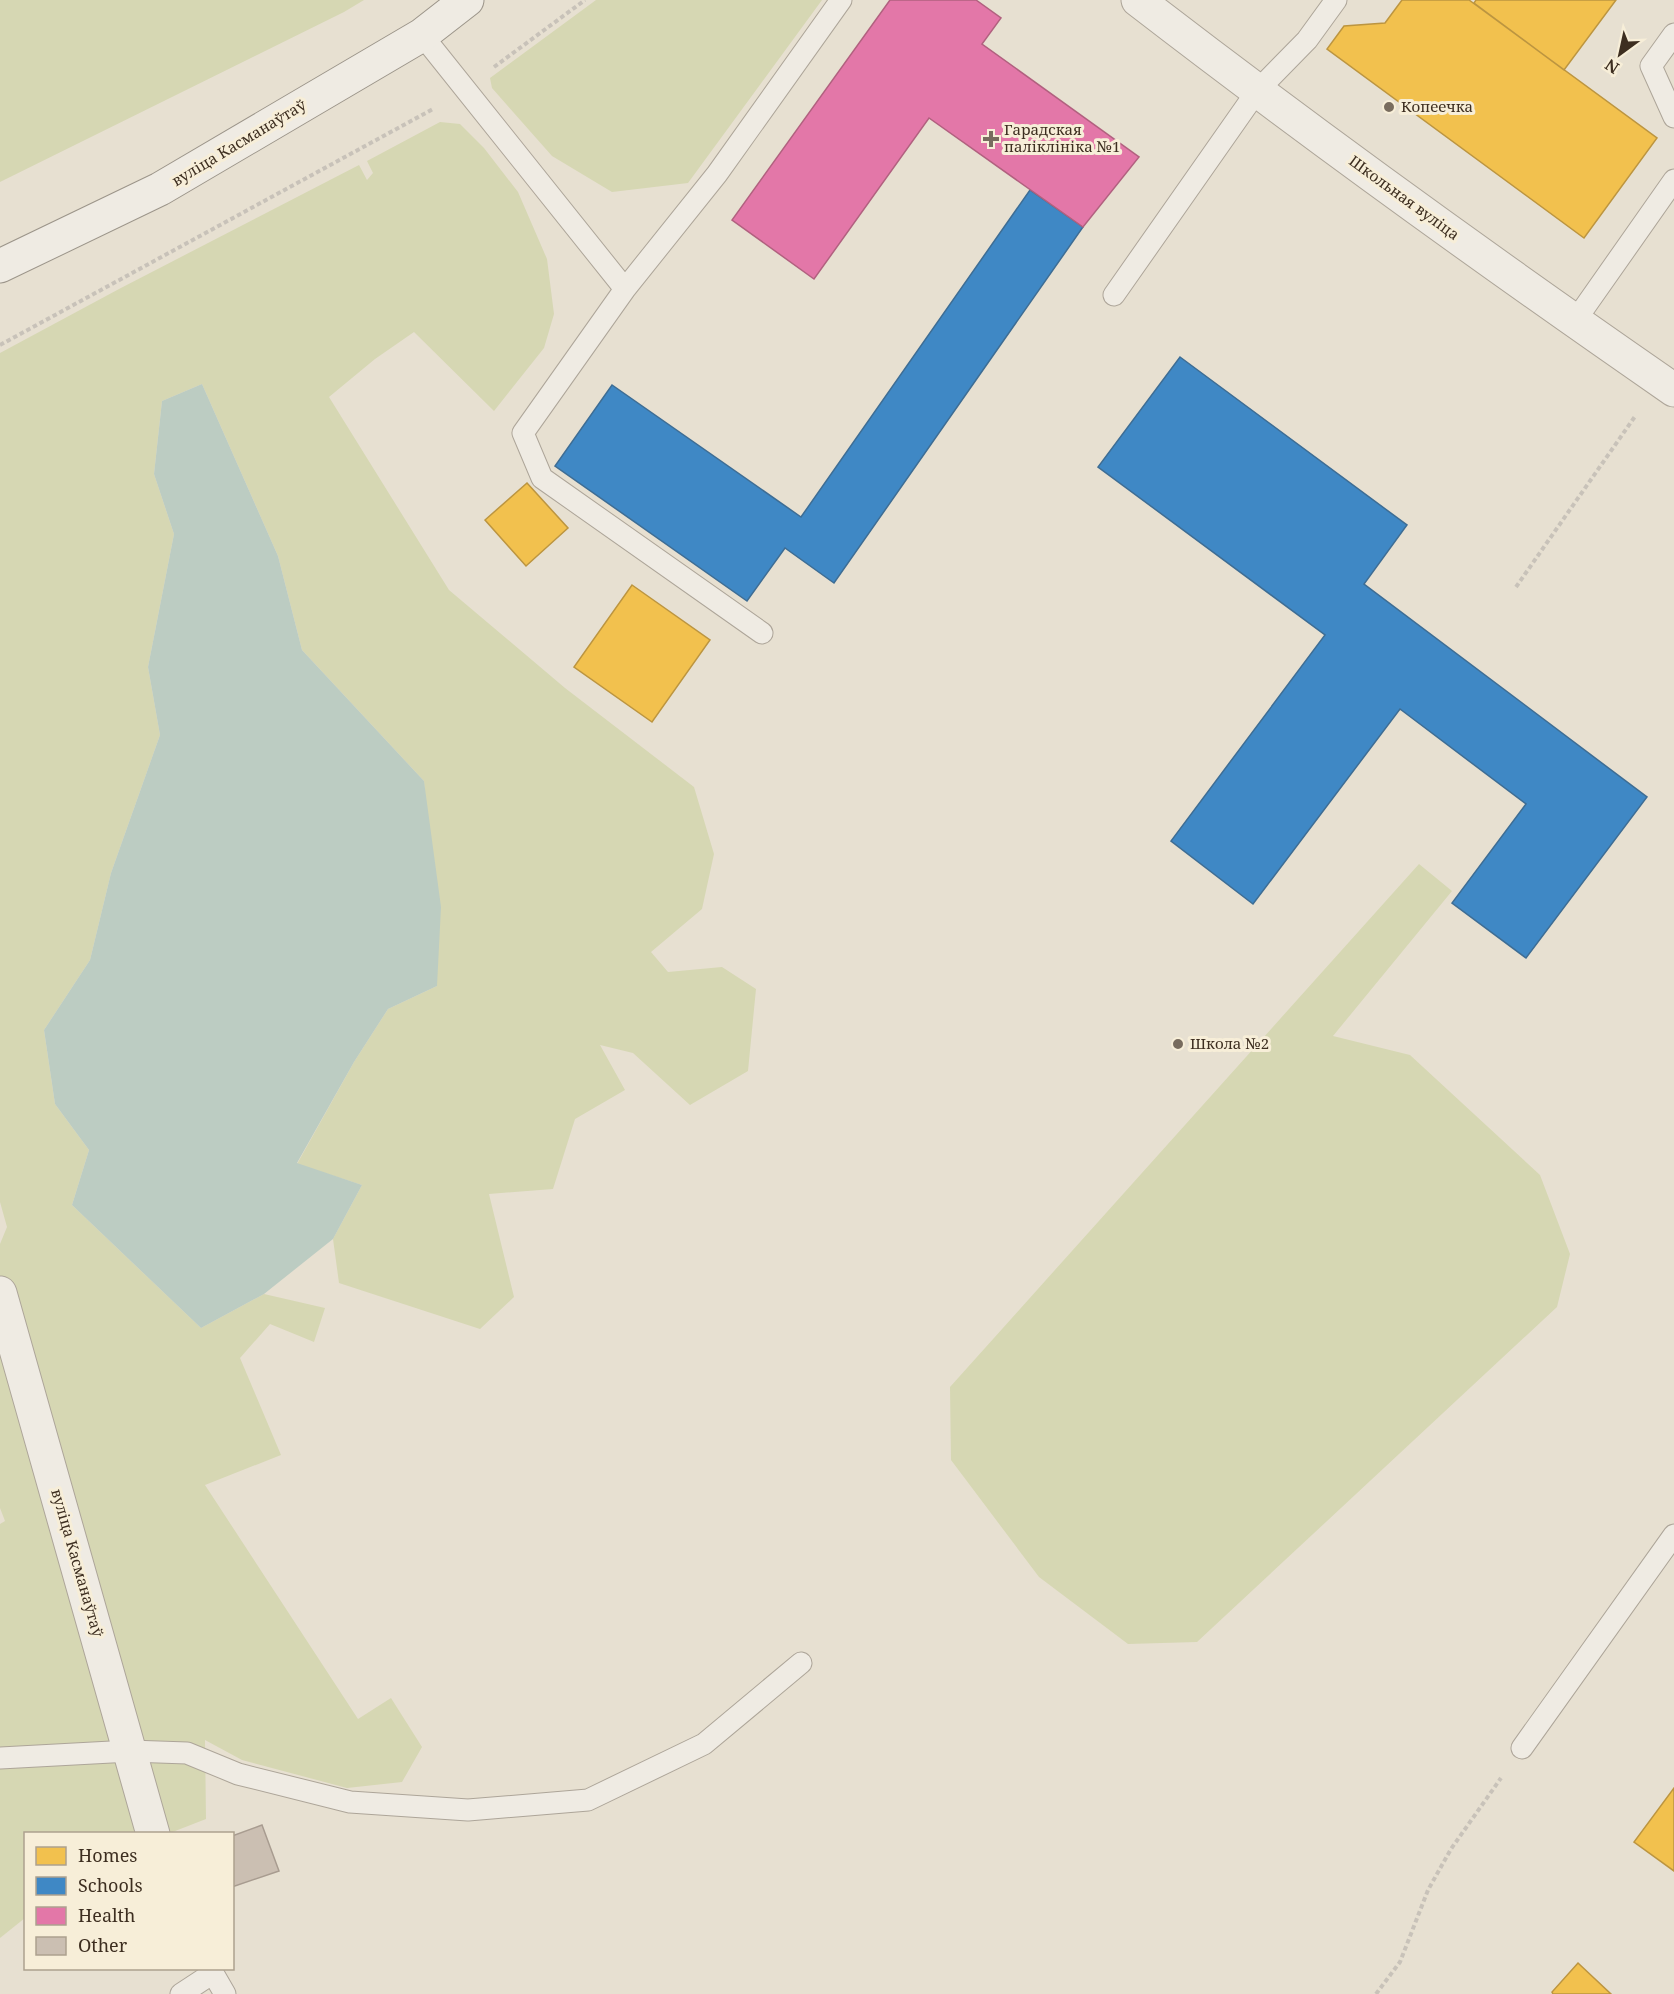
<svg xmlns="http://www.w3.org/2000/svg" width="1674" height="1994" font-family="'Noto Serif',serif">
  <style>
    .green { fill: #d6d7b3 }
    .water { fill: #bcccc2 }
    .homes { fill: #f2c14e; stroke: #bc9540; stroke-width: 1.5 }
    .schools { fill: #3f88c5; stroke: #3e6d94; stroke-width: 1.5 }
    .health { fill: #e377a8; stroke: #b1617f; stroke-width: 1.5 }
    .building { fill: #cbbfb2; stroke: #a89c90; stroke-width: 1.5 }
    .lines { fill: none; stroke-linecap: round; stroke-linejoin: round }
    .service-casing { stroke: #ada599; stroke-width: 23 }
    .minor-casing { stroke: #ada599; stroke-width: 35 }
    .secondary-casing { stroke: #9c958a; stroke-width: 35 }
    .path { stroke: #c8c2b9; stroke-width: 4; stroke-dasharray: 4.5 3; stroke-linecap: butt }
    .service { stroke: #efebe3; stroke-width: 21 }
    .minor { stroke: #efebe3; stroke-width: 33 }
    .secondary { stroke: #efebe3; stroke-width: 33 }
    .poi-dot { fill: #786c5e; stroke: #f7eed8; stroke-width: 2 }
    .labels { text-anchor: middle; stroke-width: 6; stroke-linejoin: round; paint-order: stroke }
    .poi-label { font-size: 15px; fill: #3d2e20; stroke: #f7eed8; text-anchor: start }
    .street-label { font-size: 15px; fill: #3d2e20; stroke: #f7eed8 }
  </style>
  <rect width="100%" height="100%" fill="#e7e0d1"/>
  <path class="green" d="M0,0h364l-20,12 -344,170z
    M596,0h226l-134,183 -76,9 -60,-36 -60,-68 -2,-10z
    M440,122l20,2 24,24 34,44 29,67 7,55 -10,34 -50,63 -80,-79 -39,27 -46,38 120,193 116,98 129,99 20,67 -12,55 -51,43 17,20 54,-5 34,22 -8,82 -58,34 -57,-52 -33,-8 25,45 -50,29 -22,70 -64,5 25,103 -34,32 -141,-46 -6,-44 29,-54 -65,-21 57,-102 34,-53 49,-23 -13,-205 -122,-131 -24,-94 -76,-172 -40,17 -8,73 20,60 -26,133 12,68 -49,138 -21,87 -46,70 11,74 34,46 -17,55 129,123 63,-34 61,14 -11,34 -44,-18 -30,34 41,97 -76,30 153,234 33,-21 31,49 -20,35 -55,6 -105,-28 -37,-20 1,79 -36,14 -144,1 -1,84 -25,20v-414l5,-3 -5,-13v-264l7,-17 -7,-25v-849l119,-64 240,-124 8,15 6,-7 -6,-12z
    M1419,864l33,27 -119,145 77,19 130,120 30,79 -13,53 -360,335 -69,2 -89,-67 -88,-117 -1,-73z"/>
  <path class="water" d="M202,384l76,172 24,94 122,131 17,126 -4,79 -49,23 -34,53 -57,101 65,22 -29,54 -69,55 -63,34 -129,-123 17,-55 -34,-46 -11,-74 46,-70 21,-87 49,-138 -12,-68 26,-133 -20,-60 8,-73z"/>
  <path class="homes" d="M1402,0h67l188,138 -73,100 -257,-189 17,-23 41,-3z
    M1476,0h140l-52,70 -90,-67z
    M527,483l41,45 -42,38 -41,-46z
    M632,585l78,55 -58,82 -78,-55z
    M1674,1788v83l-40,-29z
    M1578,1963l33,31h-58l-1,-2z"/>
  <path class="schools" d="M1030,190l53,37 -249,356 -49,-35 -38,53 -192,-135 57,-81 189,132z
    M1180,357l227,168 -43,59 283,213 -121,161 -74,-55 74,-99 -126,-95 -147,195 -82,-63 154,-206 -227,-168z"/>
  <path class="health" d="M890,0h86l25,18 -19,26 157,113 -56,70 -154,-109 -115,161 -82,-59z"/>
  <path class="building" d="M262,1825l17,46 -47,16v-51z"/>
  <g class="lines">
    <defs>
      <path id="service" d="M1674,34l-23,32 23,51
        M422,35l203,254
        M1114,295l143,-204 50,-51 29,-40
        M1575,321l99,-141
        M762,633l-220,-155 -19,-45 102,-144 92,-115 124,-174
        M1522,1748l152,-213
        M0,1758l130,-7 57,2 51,21 112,28 118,8 120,-10 116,-56 97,-81
        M210,1968l15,26
        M181,1994l32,-21"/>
      <path id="minor" d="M1138,0c175,135 354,264 536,390
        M0,1293l153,541"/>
      <path id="secondary" d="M0,266l160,-77 262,-154 45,-35"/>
    </defs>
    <use href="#service" class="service-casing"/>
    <use href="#minor" class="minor-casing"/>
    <use href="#secondary" class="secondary-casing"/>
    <path class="path" d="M494,67l91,-67
      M0,345l433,-236
      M1516,587l120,-172
      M1376,1994l24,-32 28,-72 23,-41 50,-71"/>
    <use href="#service" class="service"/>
    <use href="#minor" class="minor"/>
    <use href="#secondary" class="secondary"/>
  </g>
  <g class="poi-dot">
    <circle cx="1389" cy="107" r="6"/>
    <path d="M988 130h6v6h6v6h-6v6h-6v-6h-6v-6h6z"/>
    <circle cx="1178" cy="1044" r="6"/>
  </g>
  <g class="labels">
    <g class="poi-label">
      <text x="1401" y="112">Копеечка</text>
      <text x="1004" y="135">Гарадская<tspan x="1004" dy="17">паліклініка №1</tspan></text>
      <text x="1190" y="1049">Школа №2</text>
    </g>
    <g class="street-label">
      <text transform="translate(239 143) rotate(-31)" y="5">вуліца Касманаўтаў</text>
      <text transform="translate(1404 198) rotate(36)" y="5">Школьная вуліца</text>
      <text transform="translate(77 1563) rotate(74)" y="5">вуліца Касманаўтаў</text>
    </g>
  </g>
  <rect x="24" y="1832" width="210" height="138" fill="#f7eed8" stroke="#ada18e" stroke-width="1.5"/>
  <rect x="36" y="1847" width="30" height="18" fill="#f2c14e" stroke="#ada18e" stroke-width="1.5"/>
  <text x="78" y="1862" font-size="18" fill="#3d2e20">Homes</text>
  <rect x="36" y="1877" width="30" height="18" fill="#3f88c5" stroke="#ada18e" stroke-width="1.5"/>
  <text x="78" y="1892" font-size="18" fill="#3d2e20">Schools</text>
  <rect x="36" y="1907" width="30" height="18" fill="#e377a8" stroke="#ada18e" stroke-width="1.5"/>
  <text x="78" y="1922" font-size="18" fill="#3d2e20">Health</text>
  <rect x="36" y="1937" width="30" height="18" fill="#cbbfb2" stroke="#ada18e" stroke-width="1.5"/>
  <text x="78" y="1952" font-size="18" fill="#3d2e20">Other</text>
  <g transform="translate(1620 54) rotate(213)" stroke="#f7eed8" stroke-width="4.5" paint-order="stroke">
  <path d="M0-4.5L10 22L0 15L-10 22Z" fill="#3d2e20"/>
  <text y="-9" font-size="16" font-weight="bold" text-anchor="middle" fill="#3d2e20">N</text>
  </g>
</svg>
